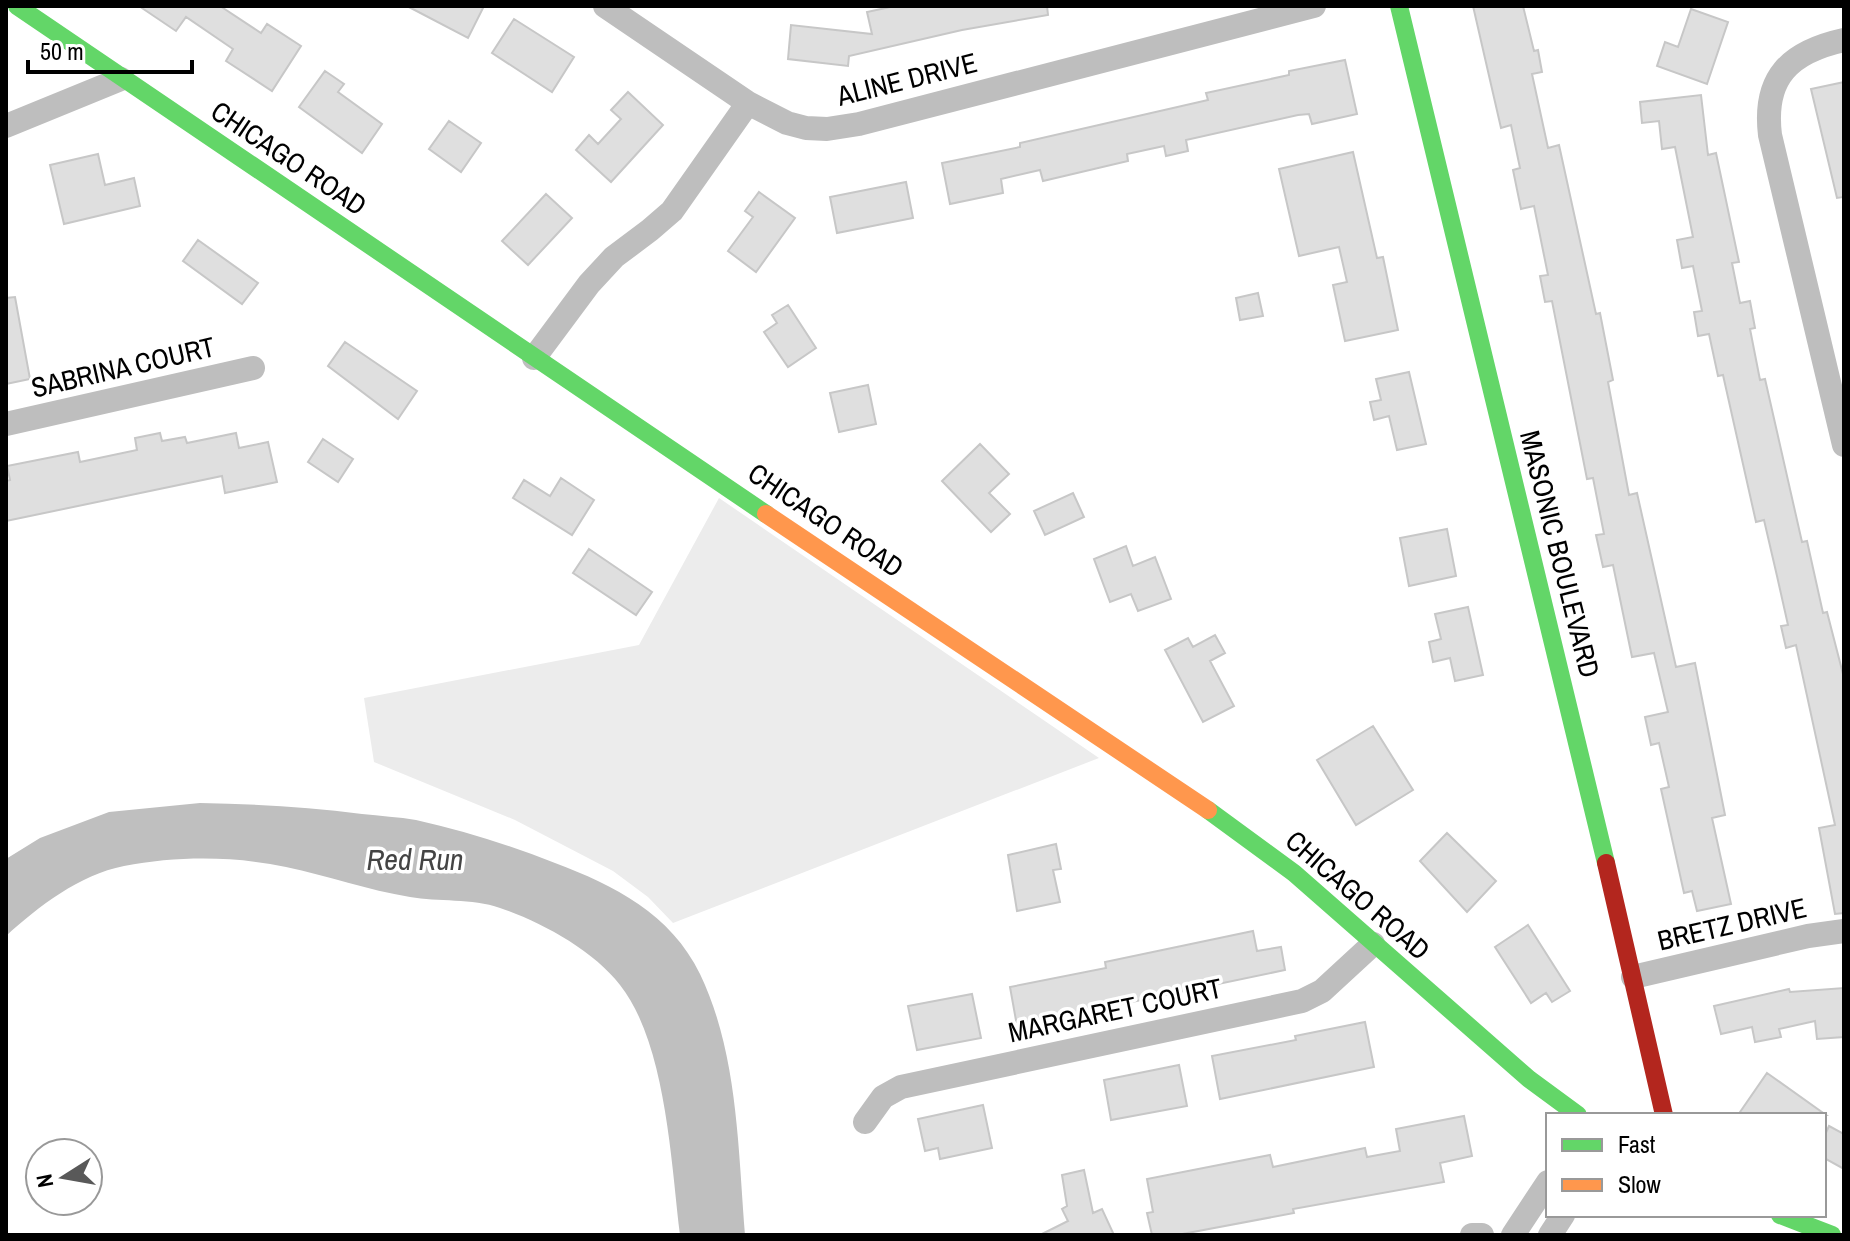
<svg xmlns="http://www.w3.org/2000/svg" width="1850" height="1241" font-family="'Archivo Narrow',sans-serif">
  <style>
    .green { fill: #ececec }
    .water { fill: #bfbfbf }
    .building { fill: #dfdfdf; stroke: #c7c7c7; stroke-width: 2 }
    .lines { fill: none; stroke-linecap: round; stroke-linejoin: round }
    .street { stroke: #bebebe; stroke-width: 24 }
    .fast { stroke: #63d668; stroke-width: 18 }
    .slow { stroke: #ff974d; stroke-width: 18 }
    .jam { stroke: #b3261e; stroke-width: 18 }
    .labels { text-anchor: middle; stroke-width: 7; stroke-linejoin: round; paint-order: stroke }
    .street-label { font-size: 28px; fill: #000; stroke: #fff }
    .water-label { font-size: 30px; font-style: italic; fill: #444; stroke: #fff }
  </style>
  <rect width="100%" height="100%" fill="#fff"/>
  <path class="green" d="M719,498l380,260 -426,165 -25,-26 -35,-26 -98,-51 -141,-58 -10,-64 275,-53z"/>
  <path class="water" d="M200,803c55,1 108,4 162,11 18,2 37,3 54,6 48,11 94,25 139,43 59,22 116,51 145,111 38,79 38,175 45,261h-65c-9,-73 -14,-192 -60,-250 -27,-35 -79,-63 -120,-77 -28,-10 -62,-6 -90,-11 -42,-7 -82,-21 -124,-30 -52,-11 -109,-11 -162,-1 -45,9 -85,40 -118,70v-77l34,-21 69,-26z"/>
  <path class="building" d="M139,6h81l41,27 6,-9 34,22 -29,45 -46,-30 7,-12 -47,-32 -10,14z
    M407,6h77l-16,32z
    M895,6h152l1,9 -86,15 -113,26 -1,10 -60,-7 3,-34 81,9 -5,-22z
    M1473,6h50l11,45 4,-1 4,22 -10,2 16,74 11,-3 37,169 4,-1 13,67 -5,2 21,113 8,-2 39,174 19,-4 30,152 -13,3 19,86 -34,7 -5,-20 -8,2 -23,-104 8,-2 -10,-44 -8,2 -6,-28 23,-5 -14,-59 -22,4 -19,-92 -10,2 -7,-32 8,-1 -11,-56 -6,1 -35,-178 -7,1 -5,-26 8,-1 -14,-69 -13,3 -8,-39 7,-2 -9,-43 -10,3z
    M1691,9l37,13 -21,62 -50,-18 8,-24 13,5z
    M514,19l60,38 -22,35 -60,-39z
    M1345,60l12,54 -45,10 -3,-10 -11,1 -112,25 2,11 -22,5 -2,-10 -37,8 1,7 -85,20 -3,-11 -39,9 2,14 -53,11 -8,-41 78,-16v-4l188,-43 -2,-7 83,-18v-4z
    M325,71l19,13 -6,8 44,32 -20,29 -63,-46z
    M1844,82v115l-7,1 -26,-109z
    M628,92l35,33 -52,57 -35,-32 13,-15 9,9 23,-25 -10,-9z
    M1701,95l7,60 8,-2 23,109 -7,1 8,40 10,-2 5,27 -5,1 10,51 5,-1 37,163 5,-1 16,72 4,-1 17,66v235l-9,1 -16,-86 16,-3 -39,-180 -10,3 -5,-22 7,-1 -11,-49 -13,-56 -8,2 -33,-147 -5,1 -9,-42 -11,2 -4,-24 8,-1 -9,-45 -11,2 -5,-28 16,-3 -18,-90 -13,2 -3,-28 -17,2 -2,-21z
    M449,121l32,22 -20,29 -32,-23z
    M1353,152l24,106 6,-1 15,73 -53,11 -12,-56 14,-3 -8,-35 -40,9 -20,-87z
    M98,154l7,31 29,-7 6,28 -76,18 -14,-59z
    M906,182l7,36 -76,15 -7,-36z
    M759,192l36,26 -39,54 -28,-21 25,-34 -8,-6z
    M546,194l26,24 -44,47 -26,-24z
    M198,240l60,43 -16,21 -59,-43z
    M1258,293l5,23 -23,4 -4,-22z
    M15,297l15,82 -24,5v-86z
    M788,305l28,43 -28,19 -24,-35 13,-9 -5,-8z
    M345,342l72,49 -19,28 -70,-53z
    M1409,372l17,72 -29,6 -8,-34 -15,4 -4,-18 11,-2 -5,-21z
    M868,385l8,39 -37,8 -9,-39z
    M160,433l2,8 23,-4 2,6 49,-10 3,15 29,-6 9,40 -52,11 -3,-17 -216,45v-40l4,-1 -3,-14 71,-14 2,10 57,-12 -2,-12z
    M323,439l30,20 -15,23 -30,-20z
    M980,444l29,30 -20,19 21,21 -19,18 -49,-51z
    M561,478l33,22 -22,35 -59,-37 11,-18 26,16z
    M1073,493l11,24 -39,18 -11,-24z
    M1447,529l9,47 -47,10 -9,-48z
    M1126,546l7,20 22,-9 16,42 -33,12 -7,-17 -21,8 -16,-43z
    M589,549l63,43 -16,23 -63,-42z
    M1468,607l15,68 -28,6 -5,-23 -17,4 -4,-20 12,-3 -6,-25z
    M1215,635l10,18 -15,8 24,45 -31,16 -38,-72 23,-12 5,9z
    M1373,726l40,64 -57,35 -39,-65z
    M1447,833l49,48 -29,31 -47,-51z
    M1056,844l5,25 -8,1 7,32 -43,9 -9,-56z
    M1528,925l42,66 -18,11 -6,-9 -15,10 -36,-56z
    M1253,931l4,20 24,-4 4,23 -268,56 -7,-39 96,-19 -1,-6z
    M1844,988v49l-27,2 -2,-18 -36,8 2,8 -26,5 -3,-15 -31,7 -7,-28 75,-17 1,3z
    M972,994l9,44 -64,12 -9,-44z
    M1365,1022l9,45 -154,32 -8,-43 84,-16 -1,-4z
    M1179,1065l8,41 -76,14 -7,-40z
    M1767,1073l59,42h-88z
    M983,1105l9,43 -52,11 -2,-11 -13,3 -7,-32z
    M1464,1116l8,40 -32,7 4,19 -151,27 1,4 -117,22h-25l-5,-22 6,-1 -6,-33 123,-24 3,12 92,-19 2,9 33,-6 -4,-22z
    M1829,1126l15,8v35l-20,-11v-21z
    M1084,1170l9,43 9,-4 12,26h-74l28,-14 -6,-12 5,-3 -5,-31z"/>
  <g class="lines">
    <path class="street" d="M605,6l143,97 39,20 19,5 21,1 32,-5 455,-118
      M1844,40c-54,12 -81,37 -74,95l74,310
      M6,126l115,-47
      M534,358l55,-74 25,-27 36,-27 22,-19 76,-108
      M6,424l247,-56
      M1633,977l175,-41 36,-5
      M865,1122l18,-25 18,-10 401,-86 20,-10 51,-47
      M1472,1235h10
      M1513,1235l35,-53
      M1550,1235l13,-20"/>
    <path class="fast" d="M17,6l749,508
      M1399,6l207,857
      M1208,810l86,63 235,206 49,36
      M1780,1215l52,20"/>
    <path class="slow" d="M766,514l442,296"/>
    <path class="jam" d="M1606,863l58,252"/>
  </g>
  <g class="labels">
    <g class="street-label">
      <text transform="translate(907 79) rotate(-14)" y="10">ALINE DRIVE</text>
      <text transform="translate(289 158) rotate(34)" y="10">CHICAGO ROAD</text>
      <text transform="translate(123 367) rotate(-13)" y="10">SABRINA COURT</text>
      <text transform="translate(826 520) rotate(34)" y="10">CHICAGO ROAD</text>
      <text transform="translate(1560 554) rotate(76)" y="10">MASONIC BOULEVARD</text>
      <text transform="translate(1358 895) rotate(41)" y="10">CHICAGO ROAD</text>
      <text transform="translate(1732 924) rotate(-13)" y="10">BRETZ DRIVE</text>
      <text transform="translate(1115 1010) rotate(-12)" y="10">MARGARET COURT</text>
    </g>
    <g class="water-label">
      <text x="415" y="870">Red Run</text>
    </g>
  </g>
  <rect width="1850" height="1241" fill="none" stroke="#000000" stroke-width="16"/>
  <rect x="1546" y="1113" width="280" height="104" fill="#ffffff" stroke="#999999" stroke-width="2"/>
  <rect x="1562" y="1139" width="40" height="12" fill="#63d668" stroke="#999999" stroke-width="2"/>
  <text x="1618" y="1153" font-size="24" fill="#000000">Fast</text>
  <rect x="1562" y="1179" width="40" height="12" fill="#ff974d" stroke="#999999" stroke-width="2"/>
  <text x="1618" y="1193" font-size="24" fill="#000000">Slow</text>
  <g transform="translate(64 1177) rotate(259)"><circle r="38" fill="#ffffff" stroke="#999999" stroke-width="2"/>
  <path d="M0-6L14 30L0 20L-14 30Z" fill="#595959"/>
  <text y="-12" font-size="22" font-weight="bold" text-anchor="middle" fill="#000000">N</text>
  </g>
  <path d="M28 60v12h164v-12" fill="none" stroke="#000000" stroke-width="4"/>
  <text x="40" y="60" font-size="24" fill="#000000" stroke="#ffffff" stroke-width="6" paint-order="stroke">50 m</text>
</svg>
